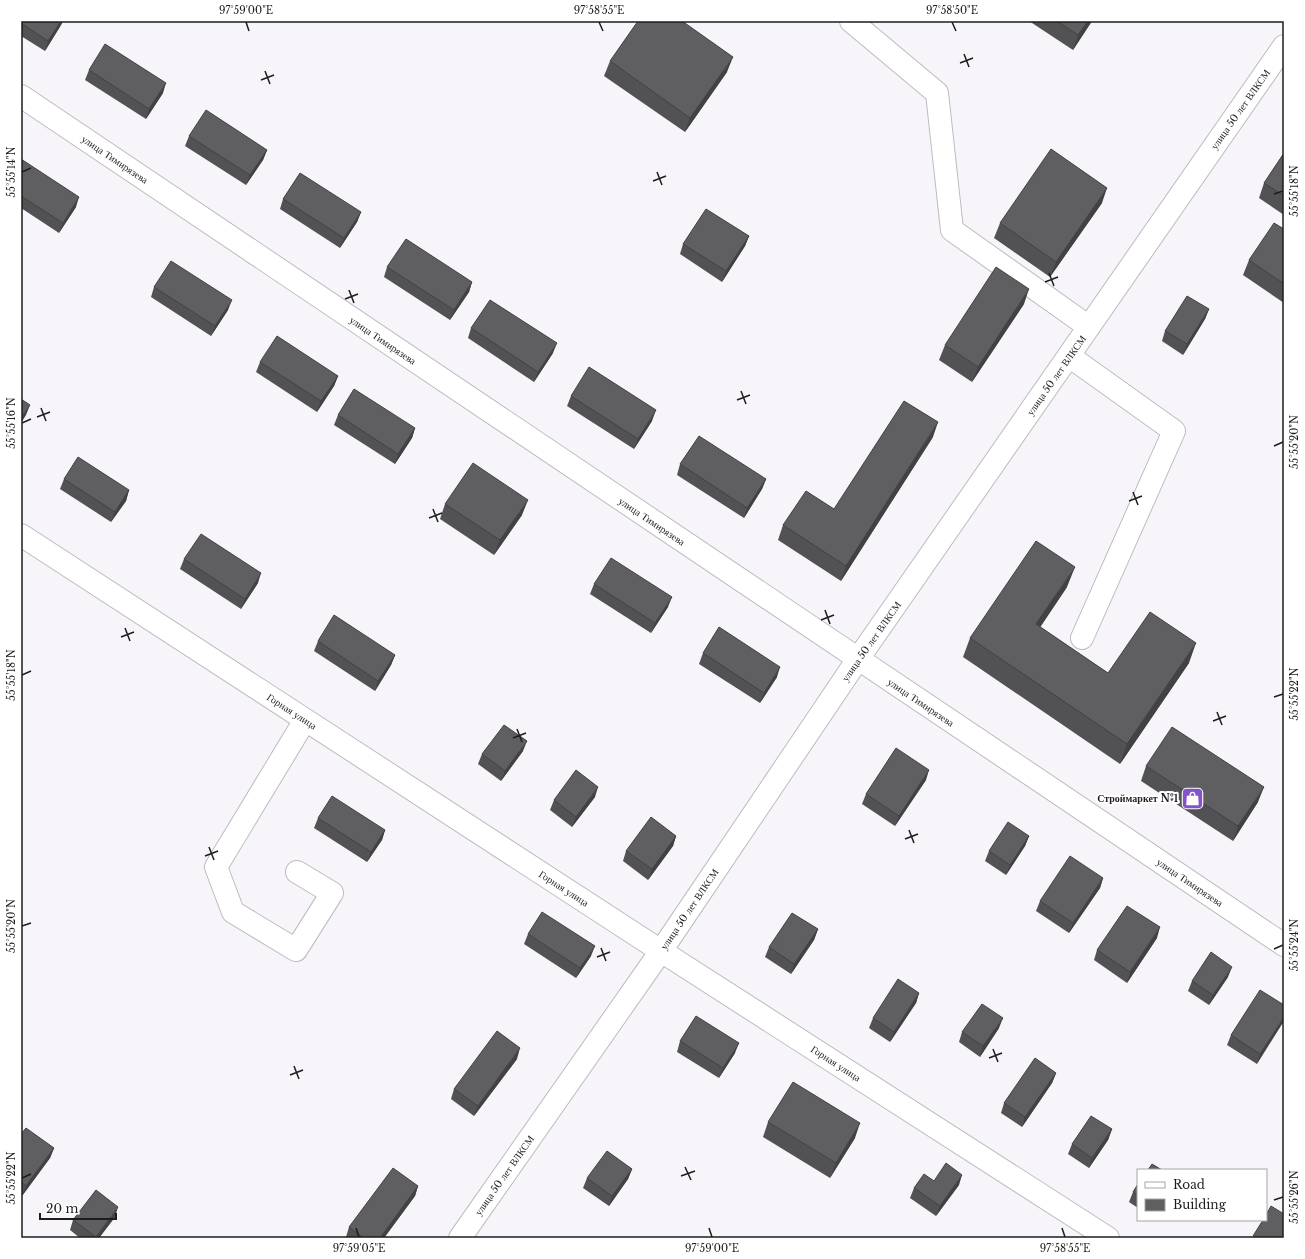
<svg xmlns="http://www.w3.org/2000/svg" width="1305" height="1259" font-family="'Libre Baskerville',serif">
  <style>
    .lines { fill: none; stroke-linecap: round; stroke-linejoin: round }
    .minor-casing { stroke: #bdbbbf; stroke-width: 24 }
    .minor { stroke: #fff; stroke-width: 22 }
    .wall { fill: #525153 }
    .shaded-wall { fill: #424244 }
    .building { fill: #5f5e61; stroke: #424244 }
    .ticks { fill: none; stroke: #1d1d1e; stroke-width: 1.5 }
    .labels { text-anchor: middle; stroke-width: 4; stroke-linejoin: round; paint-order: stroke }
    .street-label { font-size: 10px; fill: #1d1d1e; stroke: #fff }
    .poi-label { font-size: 10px; font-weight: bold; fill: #1d1d1e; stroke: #fff; text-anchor: end }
    .neatline { fill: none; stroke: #1d1d1e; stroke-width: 1.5 }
    .ticks-label { font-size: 10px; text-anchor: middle; fill: #1d1d1e }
  </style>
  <rect width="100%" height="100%" fill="#f7f5fa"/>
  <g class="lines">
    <defs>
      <path id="minor" d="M851,21l86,72 15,137 137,97
        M21,96l1263,849
        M1069,356l105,75 -92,207
        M21,535l640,416 447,287
        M297,872l35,21 -36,57 -63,-38 -17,-45 89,-147
        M460,1238l201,-287 197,-292 426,-613"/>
    </defs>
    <use href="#minor" class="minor-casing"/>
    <use href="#minor" class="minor"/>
  </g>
  <path class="wall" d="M21,21h42l-2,4 -16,26 -24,-15z
    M1029,21h63l-19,29z
    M610,61l117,11 -42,60 -81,-56z
    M89,70l74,23 -17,26 -61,-39z
    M189,136l78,14 -4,10 -17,25 -61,-39z
    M1284,153v62l-25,-17 5,-15z
    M21,159l55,48 -17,26 -38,-25z
    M283,199l78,13 -4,10 -17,26 -60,-39z
    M1102,203l-52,74 -56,-39 6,-15z
    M1284,229v74l-41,-28 6,-15z
    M749,236l-4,10 -23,36 -42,-28 3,-10z
    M387,267l85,15 -3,10 -19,28 -66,-43z
    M154,287l74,23 -17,26 -60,-39z
    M1024,304l-52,78 -33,-22 6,-15z
    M1209,309l-4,10 -22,36 -21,-14 3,-10z
    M471,328l82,25 -19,29 -66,-44z
    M260,362l78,14 -4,10 -17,26 -61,-40z
    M571,396l81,25 -18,28 -67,-43z
    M338,415l77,13 -3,10 -17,26 -61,-39z
    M933,437l-92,144 -63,-41 5,-15 51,-16z
    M680,464l86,15 -4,10 -18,29 -67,-43z
    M64,479l65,11 -3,11 -15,21 -51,-33z
    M445,504l77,11 -28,40 -54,-36z
    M184,559l74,24 -17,26 -61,-40z
    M594,584l74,23 -17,26 -61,-39z
    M1067,587l-27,40 68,46 81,-10 -69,101 -157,-107 7,-19z
    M318,641l77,14 -4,10 -16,26 -61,-40z
    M703,653l74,24 -17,26 -61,-39z
    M523,751l-22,30 -23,-17 4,-10z
    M1146,766l112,36 -25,39 -92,-60z
    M926,780l-31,46 -33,-22 4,-10z
    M595,797l-23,30 -22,-17 4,-10z
    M318,818l67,12 -3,10 -15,22 -53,-34z
    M676,836l-3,10 -25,34 -25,-19 3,-10z
    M1029,836l-4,10 -19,29 -21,-14 4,-10z
    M1103,878l-3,10 -31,45 -33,-22 4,-10z
    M818,929l-4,11 -23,34 -26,-17 4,-10z
    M528,934l63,22 -15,22 -52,-34z
    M1157,938l-30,45 -33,-23 3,-10z
    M1228,977l-19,28 -21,-14 4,-10z
    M919,993l-3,10 -26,39 -21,-14 4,-10z
    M1284,1005l-27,59 -30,-19 4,-10z
    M999,1028l-19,29 -21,-15 3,-10z
    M680,1041l55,12 -16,25 -42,-26z
    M517,1059l-43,57 -23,-17 3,-10z
    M1056,1073l-4,10 -30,44 -21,-14 3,-10z
    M768,1122l87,16 -25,40 -67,-41z
    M1112,1129l-4,11 -19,28 -21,-14 4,-10z
    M21,1134l33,14 -4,10 -28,38 -1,-1z
    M632,1169l-4,10 -19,27 -26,-18 4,-10z
    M934,1181l25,4 -23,31 -26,-18 4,-10z
    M1138,1184v24l-9,-6 4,-10z
    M418,1186l-3,10 -31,42h-37l-1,-1 3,-10z
    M115,1217l-16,21h-19l-10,-8 3,-10z"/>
  <path class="shaded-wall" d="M61,21h2l-2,4 -16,26 3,-10z
    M1088,21h4l-19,29 5,-15z
    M733,57l-6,15 -42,60 5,-14z
    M166,83l-3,10 -17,26 3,-10z
    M267,150l-4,10 -17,25 4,-10z
    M1107,188l-5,15 -52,74 6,-15z
    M79,197l-3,10 -17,26 4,-10z
    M361,212l-4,10 -17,26 4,-10z
    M749,236l-4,10 -23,36 4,-11z
    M472,282l-3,10 -19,28 4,-10z
    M1029,289l-5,15 -52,78 6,-15z
    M232,300l-4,10 -17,26 4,-10z
    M1209,309l-4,10 -22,36 4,-11z
    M557,343l-4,10 -19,29 4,-10z
    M338,376l-4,10 -17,26 4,-11z
    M30,405l-4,10 -5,8v-5z
    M656,410l-4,11 -18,28 4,-10z
    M938,422l-5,15 -92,144 5,-15z
    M415,428l-3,10 -17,26 3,-10z
    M766,479l-4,10 -18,29 3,-10z
    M129,490l-3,11 -15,21 4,-10z
    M528,500l-6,15 -28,40 6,-15z
    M1075,567l-8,20 -38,57 7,-20z
    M261,573l-3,10 -17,26 4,-10z
    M672,597l-4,10 -17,26 4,-10z
    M1196,643l-7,20 -69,101 7,-20z
    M395,655l-4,10 -16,26 3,-10z
    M780,667l-3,10 -17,26 4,-10z
    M527,741l-4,10 -22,30 4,-10z
    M929,770l-3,10 -31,46 4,-10z
    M598,787l-3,10 -23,30 4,-10z
    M1264,787l-6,15 -25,39 5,-15z
    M385,830l-3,10 -15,22 4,-10z
    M676,836l-3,10 -25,34 4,-11z
    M1029,836l-4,10 -19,29 4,-10z
    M1103,878l-3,10 -31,45 4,-10z
    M1160,927l-3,11 -30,45 3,-11z
    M818,929l-4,11 -23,34 3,-10z
    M595,946l-4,10 -15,22 4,-10z
    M1232,967l-4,10 -19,28 4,-10z
    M919,993l-3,10 -26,39 4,-10z
    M1284,1017v4l-27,43 3,-10z
    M1003,1018l-4,10 -19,29 3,-11z
    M739,1043l-4,10 -16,25 4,-10z
    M520,1048l-3,11 -43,57 4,-10z
    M1056,1073l-4,10 -30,44 3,-10z
    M860,1123l-5,15 -25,40 6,-15z
    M1112,1129l-4,11 -19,28 3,-10z
    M54,1148l-4,10 -28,38 4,-10z
    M632,1169l-4,10 -19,27 3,-10z
    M962,1175l-3,10 -23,31 4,-10z
    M418,1186l-3,10 -31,42h-4z
    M118,1207l-3,10 -16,21h-3z"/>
  <path class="building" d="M21,21h40l-13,20 -27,-18z
    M638,21h44l51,36 -43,61 -80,-57z
    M1057,21h31l-10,14z
    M105,44l61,39 -17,26 -60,-39z
    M206,110l61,40 -17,25 -61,-39z
    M1051,149l56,39 -51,74 -56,-39z
    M1284,153v43l-20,-13z
    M21,159l58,38 -16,26 -42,-27z
    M300,173l61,39 -17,26 -61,-39z
    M706,209l43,27 -23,35 -43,-27z
    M1274,223l10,6v55l-35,-24z
    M406,239l66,43 -18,28 -67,-43z
    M171,261l61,39 -17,26 -61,-39z
    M996,267l33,22 -51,78 -33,-22z
    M1187,296l22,13 -22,35 -22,-13z
    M490,300l67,43 -19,29 -67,-44z
    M277,336l61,40 -17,25 -61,-39z
    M589,367l67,43 -18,29 -67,-43z
    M354,389l61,39 -17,26 -60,-39z
    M21,399l9,6 -9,13z
    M904,401l34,21 -92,144 -63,-41 23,-34 28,18z
    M699,436l67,43 -19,29 -67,-44z
    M78,457l51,33 -14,22 -51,-33z
    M473,463l55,37 -28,40 -55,-36z
    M201,534l60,39 -16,26 -61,-40z
    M1036,541l39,26 -39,57 72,49 42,-61 46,31 -69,101 -157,-106z
    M611,558l61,39 -17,26 -61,-39z
    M334,615l61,40 -17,26 -60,-40z
    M719,627l61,40 -16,26 -61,-40z
    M504,725l23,16 -22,30 -23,-17z
    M1172,727l92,60 -26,39 -92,-60z
    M896,748l33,22 -30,46 -33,-22z
    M576,770l22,17 -22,30 -22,-17z
    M332,796l53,34 -14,22 -53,-34z
    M651,817l25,19 -24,33 -26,-18z
    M1008,822l21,14 -19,29 -21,-14z
    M1070,856l33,22 -30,45 -33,-22z
    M1127,906l33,21 -30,45 -33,-22z
    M542,912l53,34 -15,22 -52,-34z
    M792,913l26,16 -24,35 -25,-17z
    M1211,952l21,15 -19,28 -21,-14z
    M898,979l21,14 -25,39 -21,-14z
    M1260,990l24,15v12l-24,37 -29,-19z
    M982,1004l21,14 -20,28 -21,-14z
    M696,1016l43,27 -16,25 -43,-27z
    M497,1031l23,17 -42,58 -24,-17z
    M1035,1058l21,15 -31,44 -21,-14z
    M793,1082l67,41 -24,40 -68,-41z
    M1091,1116l21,13 -20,29 -20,-14z
    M26,1128l28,20 -28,38 -5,-4v-48z
    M607,1151l25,18 -20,27 -25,-18z
    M946,1163l16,12 -22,31 -26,-18 10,-14 10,7z
    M1152,1164l10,6h-14z
    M393,1168l25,18 -38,52h-16l-15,-11z
    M1138,1184v11l-5,-3z
    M96,1190l22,17 -22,30 -23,-17z
    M1271,1206l13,8v24h-28l-3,-2 10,-16h3v-5z"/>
  <path class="ticks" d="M246,22l3,9M599,22l4,9M952,22l4,9M964,54l5,13M960,63l13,-5M265,71l5,13M261,80l13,-5M22,172l9,-4M657,172l5,13M653,181l13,-5M1274,194l9,-3M1049,273l5,13M1045,282l13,-5M349,290l5,13M345,299l13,-5M741,391l5,13M737,400l13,-5M41,408l5,13M37,417l13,-5M22,423l9,-4M1274,446l9,-4M1133,492l5,13M1129,501l13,-5M433,509l5,13M429,518l13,-5M825,610l5,14M821,620l13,-5M125,628l5,13M121,637l13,-5M22,675l9,-4M1274,697l9,-3M1217,712l5,13M1213,721l13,-5M517,729l5,13M513,738l13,-5M909,830l5,13M905,839l13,-5M209,847l5,13M205,856l13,-5M22,926l9,-3M601,948l5,13M1274,949l9,-4M597,957l13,-5M993,1049l5,13M989,1058l13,-5M294,1066l5,13M290,1075l13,-5M685,1167l6,13M681,1176l14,-5M22,1178l9,-4M1274,1200l9,-3M356,1228l3,9M709,1228l3,9M1062,1228l3,9"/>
  <defs>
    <symbol id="shop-square" viewBox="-11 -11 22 22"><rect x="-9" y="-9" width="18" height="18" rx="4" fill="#8453cb" stroke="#fff"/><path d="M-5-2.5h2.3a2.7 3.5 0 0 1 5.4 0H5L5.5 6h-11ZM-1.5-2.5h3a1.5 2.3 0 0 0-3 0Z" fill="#fff"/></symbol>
  </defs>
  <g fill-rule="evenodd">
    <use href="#shop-square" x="1180" y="786" width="25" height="25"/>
  </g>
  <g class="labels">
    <g class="street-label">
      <text transform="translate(1240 109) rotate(-55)" y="4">улица 50 лет ВЛКСМ</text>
      <text transform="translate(115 159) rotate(34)" y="4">улица Тимирязева</text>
      <text transform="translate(383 340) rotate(34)" y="4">улица Тимирязева</text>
      <text transform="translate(1056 375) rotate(-55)" y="4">улица 50 лет ВЛКСМ</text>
      <text transform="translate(652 521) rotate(34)" y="4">улица Тимирязева</text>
      <text transform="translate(871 641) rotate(-55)" y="4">улица 50 лет ВЛКСМ</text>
      <text transform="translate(921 702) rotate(34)" y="4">улица Тимирязева</text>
      <text transform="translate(292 711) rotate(33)" y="4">Горная улица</text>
      <text transform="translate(1190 882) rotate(34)" y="4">улица Тимирязева</text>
      <text transform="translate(564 888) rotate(33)" y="4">Горная улица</text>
      <text transform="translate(689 909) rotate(-56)" y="4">улица 50 лет ВЛКСМ</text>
      <text transform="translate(836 1063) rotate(33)" y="4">Горная улица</text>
      <text transform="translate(504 1175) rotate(-55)" y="4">улица 50 лет ВЛКСМ</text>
    </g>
    <g class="poi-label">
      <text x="1178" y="802">Строймаркет №1</text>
    </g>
  </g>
  <rect width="1305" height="1259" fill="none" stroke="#ffffff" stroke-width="44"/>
  <rect x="1137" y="1169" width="130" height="52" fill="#ffffff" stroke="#a5a5a5"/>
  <rect x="1145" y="1182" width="20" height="6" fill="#ffffff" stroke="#a5a5a5"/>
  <text x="1173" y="1189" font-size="12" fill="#1d1d1e">Road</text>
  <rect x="1145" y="1199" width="20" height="12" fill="#5f5e61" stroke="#a5a5a5"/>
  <text x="1173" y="1209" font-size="12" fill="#1d1d1e">Building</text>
  <path d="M40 1213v6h76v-6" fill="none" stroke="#1d1d1e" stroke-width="2"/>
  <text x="46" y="1213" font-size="12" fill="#1d1d1e" stroke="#ffffff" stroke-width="3" paint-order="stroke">20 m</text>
  <rect x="22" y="22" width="1261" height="1215" class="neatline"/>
  <g class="ticks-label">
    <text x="246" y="14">97°59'00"E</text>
    <text x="599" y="14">97°58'55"E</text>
    <text x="952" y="14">97°58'50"E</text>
    <text transform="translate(11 172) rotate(-90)" y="4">55°55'14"N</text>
    <text transform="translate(1294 191) rotate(-90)" y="4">55°55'18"N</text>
    <text transform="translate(11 423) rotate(-90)" y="4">55°55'16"N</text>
    <text transform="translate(1294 442) rotate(-90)" y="4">55°55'20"N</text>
    <text transform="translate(11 675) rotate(-90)" y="4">55°55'18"N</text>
    <text transform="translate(1294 694) rotate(-90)" y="4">55°55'22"N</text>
    <text transform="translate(11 926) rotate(-90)" y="4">55°55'20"N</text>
    <text transform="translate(1294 945) rotate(-90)" y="4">55°55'24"N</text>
    <text transform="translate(11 1178) rotate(-90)" y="4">55°55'22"N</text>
    <text transform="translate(1294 1197) rotate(-90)" y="4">55°55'26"N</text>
    <text x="359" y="1252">97°59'05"E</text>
    <text x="712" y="1252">97°59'00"E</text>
    <text x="1065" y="1252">97°58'55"E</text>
  </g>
</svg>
